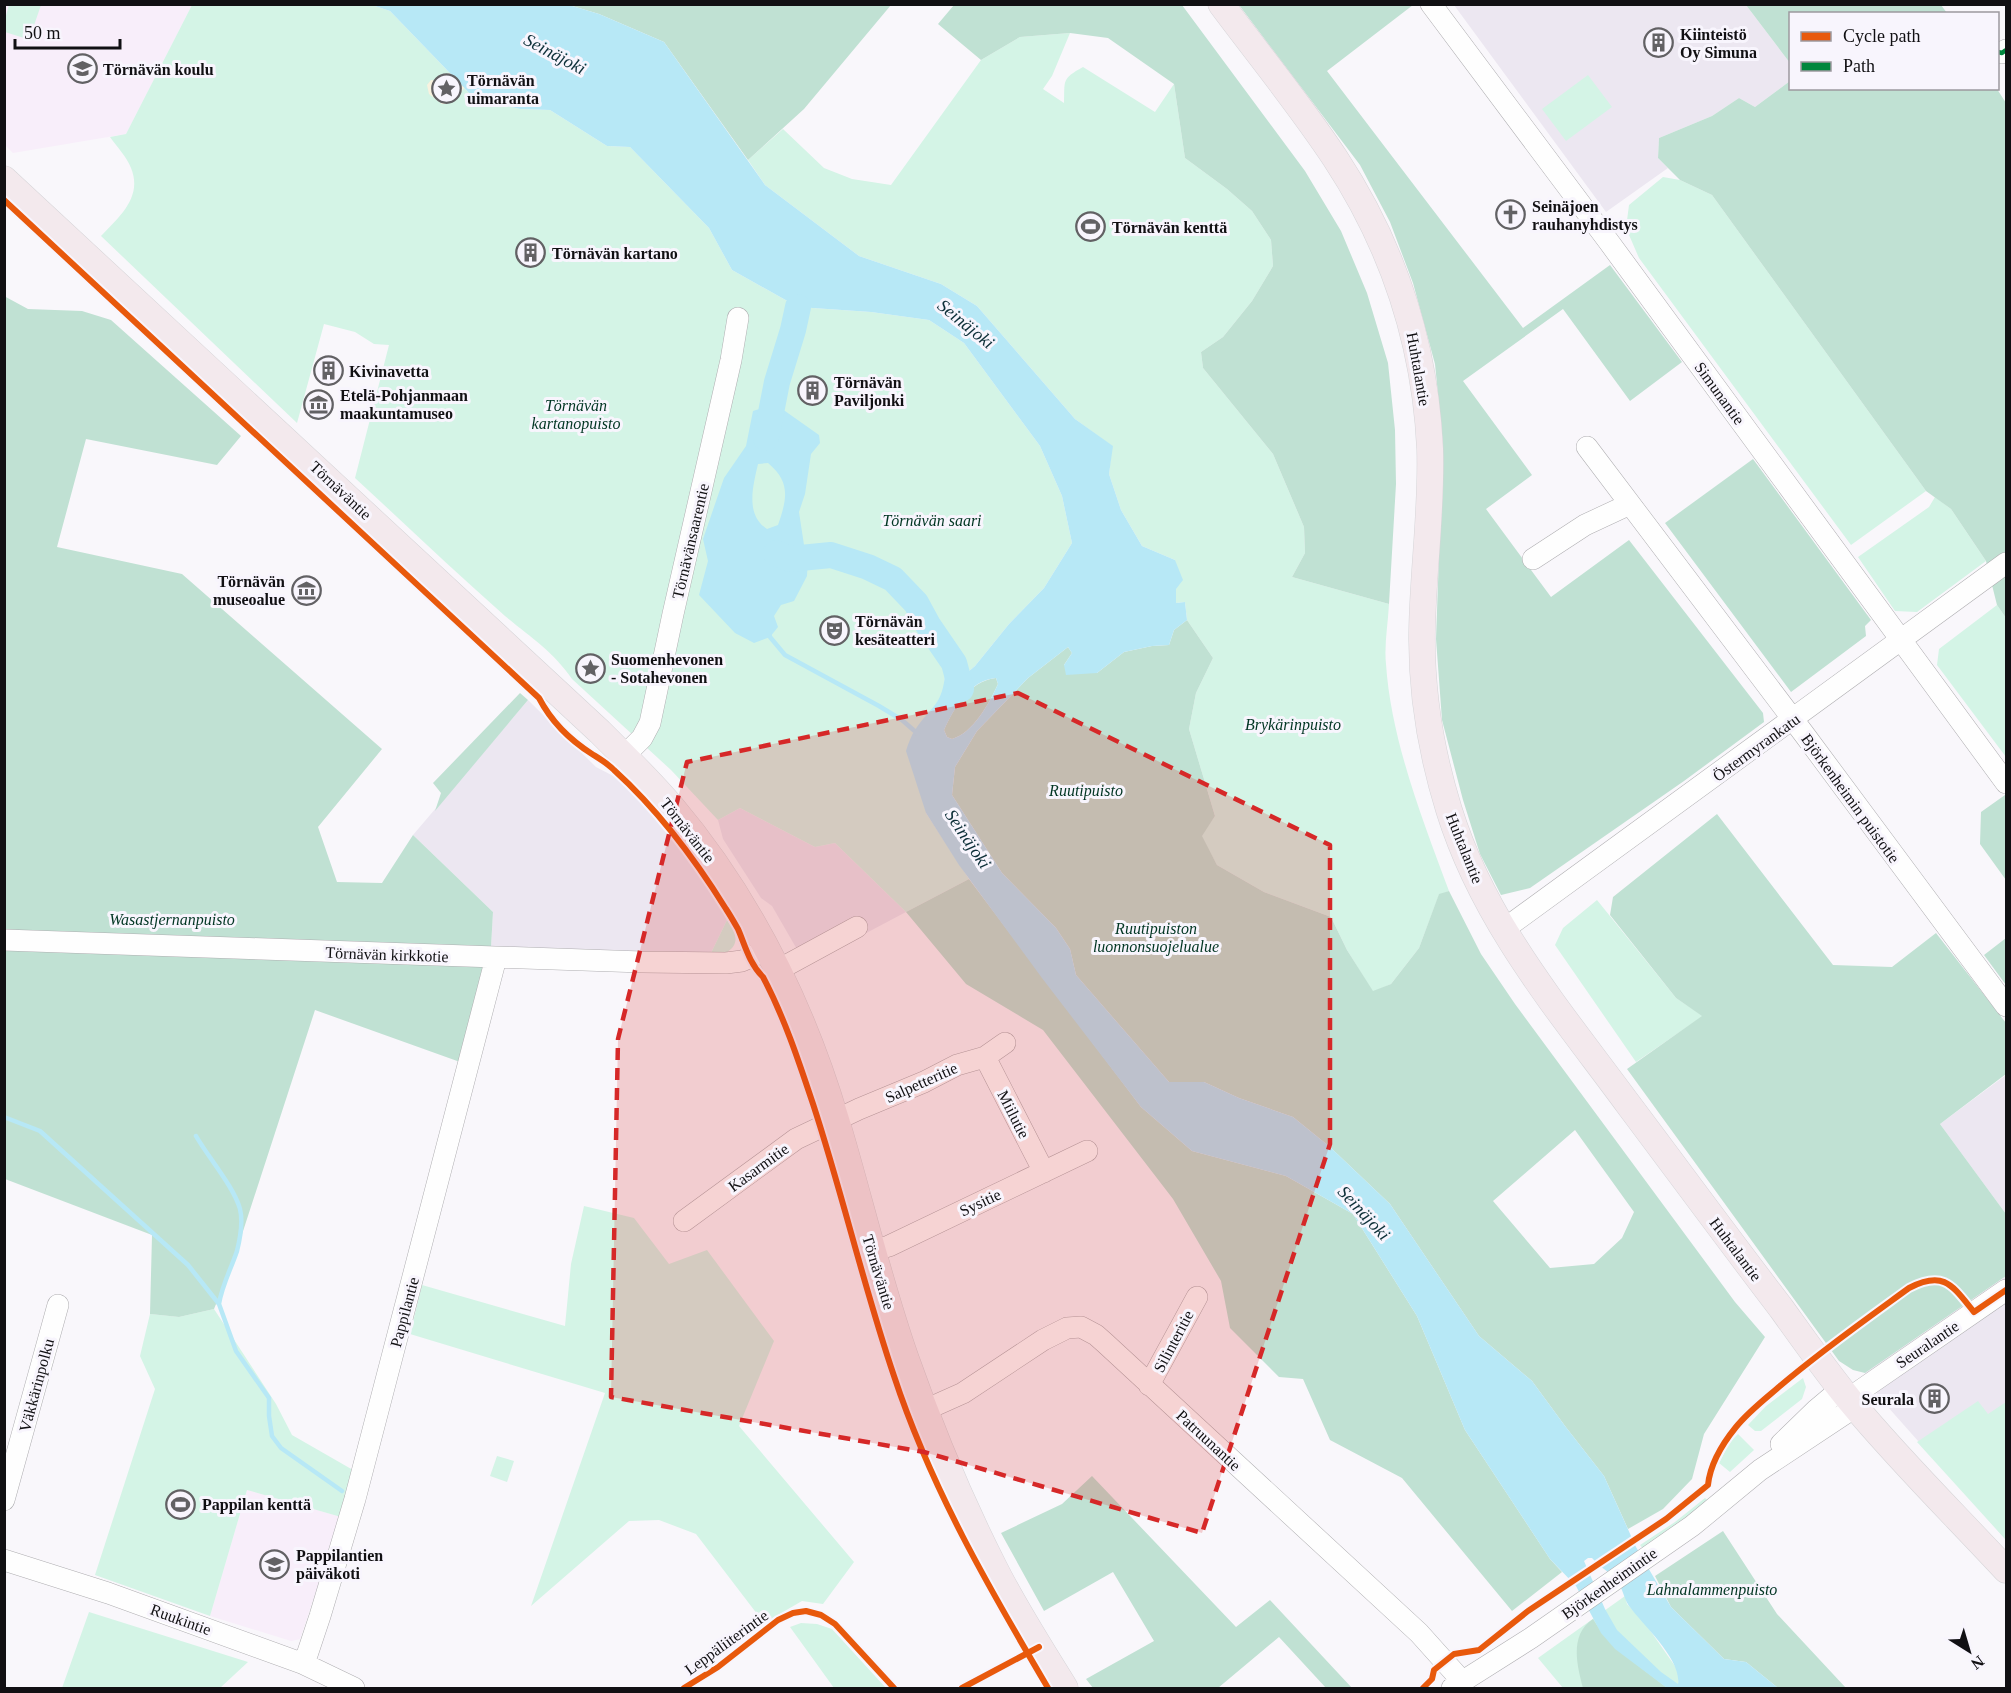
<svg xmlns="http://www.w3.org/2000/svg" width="2011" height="1693" font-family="'Times New Roman',serif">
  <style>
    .built { fill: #ece7f1 }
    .education { fill: #f8eefa }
    .green { fill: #d4f4e6 }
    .forest { fill: #c0e1d3; fill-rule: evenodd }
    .sand { fill: #f8f2df }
    .water { fill: #b7e8f6; fill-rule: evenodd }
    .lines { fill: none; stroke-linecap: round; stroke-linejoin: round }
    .stream { stroke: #b7e8f6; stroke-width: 4.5 }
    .river { stroke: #b7e8f6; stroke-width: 26 }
    .minor-casing { stroke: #afaeb1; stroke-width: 22 }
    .major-casing { stroke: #d6d5d8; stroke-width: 27 }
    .minor { stroke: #fefefe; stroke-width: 21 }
    .major { stroke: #f3e9ed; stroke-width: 26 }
    .quiet { stroke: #00873e; stroke-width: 4.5; stroke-dasharray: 9 4.5; stroke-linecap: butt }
    .cycleway-casing { stroke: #f8f5fd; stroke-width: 10 }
    .cycleway { stroke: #e8590c; stroke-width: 6 }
    .marked { fill: #d62828; fill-opacity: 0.2; stroke: #d62828; stroke-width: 4.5; stroke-dasharray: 12 8; stroke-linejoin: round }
    .labels { text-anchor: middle; stroke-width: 6; stroke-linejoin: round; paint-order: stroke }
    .poi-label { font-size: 16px; font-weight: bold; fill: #111013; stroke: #f8f5fd; text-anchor: start }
    .street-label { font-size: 16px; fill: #111013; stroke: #f8f5fd }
    .park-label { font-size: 16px; font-style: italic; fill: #003522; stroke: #f8f5fd }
    .water-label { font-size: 18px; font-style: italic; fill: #0e3039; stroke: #f8f5fd }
  </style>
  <rect width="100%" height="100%" fill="#f9f7fb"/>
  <path class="built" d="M1454,5h292l44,58v18l-35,26 -16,-9 -27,18 -53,22 -1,20 10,10 -62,44z
    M528,700l68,67 27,14 44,49 48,69 12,21 -16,33 -99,1 -121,-7 2,-35 -80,-77z
    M740,808l75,39 20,-4 71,69 -100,53 -34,-59 -11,-8 -38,-59 -5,-19z
    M2006,1075v139l-66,-90z
    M2006,1276v264l-127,-143 -14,-24z"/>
  <path class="education" d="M4,5h188l-66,129 -113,19 -8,-8z
    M247,1490l94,27 -41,122 -9,2 -81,-25z"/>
  <path class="green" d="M9,5h32l-11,32 -6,1 -19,-6v-13z
    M192,5h180l18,6 84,87 46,11 30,1 57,36 23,1 79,81 23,42 66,37 73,5 58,8 35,23 76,103 22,50 10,47 -28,45 -35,36 -34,42 -7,6 -23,1 -1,17 -11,20 -7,103 43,66 -63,33 -71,-69 -20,4 -75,-39 -22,12 -47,-50 -99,-91c-19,-28 -42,-42 -67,-63 -51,-45 -100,-92 -150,-138l34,-133 -15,-1 -19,-12 -31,-8 -27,99 -196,-187c18,-19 42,-39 30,-68 -4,-11 -14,-21 -21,-31l16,-3z
    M1070,33l-18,43 -9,13 21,14c1,-22 -3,-24 19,-36l72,45 19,-28 11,74 42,31 25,22 19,29 2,26 -21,35 -29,36 -22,15 2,16 70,86 31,73 1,26 -13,24 97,27c-1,20 -5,41 -3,60 5,76 37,157 63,227l-10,4 -20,53 -28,36 -18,8 -26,-42 -16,-33 -67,-25 -47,-27 -16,-29 14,-20 -26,-87 7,-36 17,-35 -26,-38 -2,-18 -9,1 -1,-43 -33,-14 -21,-36 -12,-36 3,-28 -37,-27 -98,-113 -36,-22 -82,-28 -94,-71 -17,-25 35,-31 41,39 28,11 39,6 90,-125 39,-23z
    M1588,75l24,32 -46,34 -24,-32z
    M1663,177l17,3 32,15 214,296 -75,54 -212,-287 -13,-30 3,-23z
    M1935,497l16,12 35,52 -69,51 -22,-1 -37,-54 71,-50z
    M1997,605l9,13v139l-69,-92 2,-16z
    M1597,900l79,98 27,18 -67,46 -81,-117 8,-17z
    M727,920c9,13 14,23 -1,33h-15z
    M584,1206l50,12 35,46 38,-14 67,91 -35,85 115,136 -31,42 -21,-3 -38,22 -68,-89 -37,-14 -30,1 -98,85 74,-213 -195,-59 12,-49 143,41 6,-62z
    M214,1309l62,95 16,31 61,35 -12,47 -94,-27 -37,126 -115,-41 60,-186 -15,-33 10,-42 29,3z
    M1803,1378l3,9 -4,12 -41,32h-6l-7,-6 18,-19z
    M1978,1401l10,13 18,-12v138l-89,-98z
    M1738,1434l16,16 -24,22 -11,-9 11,-21z
    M497,1456l17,5 -7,21 -17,-6z
    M1705,1498l6,5 -68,46 -3,-4 35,-23z
    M1625,1596l2,8 20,22 30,43 2,10 -2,9h-114l-25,-30z
    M89,1612l159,50 -28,26h-158z
    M801,1623l16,1 15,5 54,59h-52l-44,-61z"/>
  <path class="forest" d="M569,5h322l-87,104 -56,51 -84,-118 -65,-28z
    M954,5h228l123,166 36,60 26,62 21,70 7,67 1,54 -7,120 -97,-27 13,-24 -1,-26 -31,-73 -70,-86 -2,-16 22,-15 29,-36 21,-35 -2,-26 -19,-29 -25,-22 -42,-31 -11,-74 -66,-46 -38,-5 -50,4 -39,23 -43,-36z
    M1239,5h174l-86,66 196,257 87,-63 72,97 -52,39 -67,-92 -100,72 69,94 -46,34 65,88 78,-57 134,173 1,9 -80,59 -154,107 -29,7 -21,-41 -17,-54 -21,-80 -6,-81 7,-195 -8,-80 -22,-81 -23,-61 -30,-57z
    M1941,5l6,8 -157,1v49l-44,-58z
    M1790,81v7l207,1 9,14v515l-9,-13 -11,-44 -35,-52 -25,-18 -214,-296 -32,-15 -22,-22 1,-20 53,-22 27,-18 16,9z
    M4,296l24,13 54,2 29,9 130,116 -24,29 -131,-26 -29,108 125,27 200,175 -64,78 19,55 45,1 31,-48 80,77 -2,35 -31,115 -145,-52 -83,255 -18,44 -35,8 -29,-3 2,-79 -147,-56z
    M1753,459l118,161 -6,6 1,10 -75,56 -126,-169z
    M1187,620l26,38 -17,35 -7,36 26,87 -13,20 15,29 47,27 67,25 16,33 26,41 18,-7 28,-36 20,-54 10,-3 32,63 34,50 220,298 30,35 -61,97 -12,45 -29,30 -35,20 -24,-53 -39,-50 -33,-45 -53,-45 -89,-132 -60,-57 -37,-30 -54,-19 -35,-16h-35l-93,-107 -6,-26 -14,-21 -54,-55 -50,-78 3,-28 22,-36 51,-53 40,-31 4,6 -8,12 33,8 27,-21 28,-6 17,-1 5,-15zM1575,1130l59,82 -12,26 -28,26 -44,4 -57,-67z
    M996,678l2,6c-9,20 -25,49 -46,55l-5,-2 -3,-7c10,-22 25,-49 52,-52z
    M520,693l8,7 -93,111 6,-18 -8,-10z
    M2005,795l1,1v84l-26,-36 1,-32z
    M1717,814l116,151 59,2 44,-34 70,90v51l-66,50 66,90v62l-141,97 -12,-3 -14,-9 -212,-292 75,-53 -26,-18 -66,-83 3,-18z
    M969,879l172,228 51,44 94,25 67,38 64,102 48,114 85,129 12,13 -50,39 -110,-133 -72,-38 -27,-61 -24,-2 -49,-49 -9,-47 -48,-82 -130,-169 -77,-46 -60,-72z
    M2006,938v47l-22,-30z
    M1092,1476l144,151 34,-27 82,88h-26l-47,-51 -61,51h-125l-7,-9 68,-38 -41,-69 -69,39 -43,-78 61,-29z
    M1723,1531l54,83 69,74h-68l-32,-26 -22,-3 -53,-52 -16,-31z
    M1593,1619c18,30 47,47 74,69h-84c-6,-23 -14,-53 10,-69z"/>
  <path class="sand" d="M451,71l15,14c-7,10 -11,19 -24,19l-13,-10 -2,-9 4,-5 11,1z"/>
  <path class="water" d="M372,5h197l30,9 65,28 101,143 94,71 82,28 36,22 98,113 38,27 -4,28 12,36 21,36 33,14 8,20 -7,9v14l9,-1 2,18 -13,10 -5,15 -17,1 -28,6 -27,21 -31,2 -2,-10 8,-12 -4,-6 -40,31 -51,53 -22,36 -3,28 50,78 54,55 14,21 6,26 93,107h35l35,16 54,19 37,30 60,57 89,132 53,45 33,45 39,50 32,71 35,60 53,52 22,3 32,26h-111l-52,-39 -14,-16 -25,-47 -26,-27 -85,-129 -48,-114 -64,-102 -67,-38 -94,-25 -51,-44 -99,-129 -83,-113 -33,-52 -20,-62c2,-7 5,-15 9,-21 16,-24 28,-25 30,-57l11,-5 12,4 7,-6 34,-42 35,-36 28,-45 -10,-47 -22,-50 -76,-103 -35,-23 -58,-8 -73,-5 -66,-37 -23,-42 -79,-81 -23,-1 -57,-36 -30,-1 -46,-11 -84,-87zM996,678l2,6c-9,20 -25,49 -46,55l-5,-2 -3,-7c10,-21 25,-50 52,-52zM1588,1558h4c7,8 14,12 22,19 8,7 9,20 15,29 14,19 53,54 49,78l-17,-12 -44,-42 -12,-21 -21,-48z
    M772,405l13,6 34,24 1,8 -9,11 -6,40 -6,18 5,33 4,12 -1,19 -13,25 -13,4 -7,11 4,11 -8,10 -16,6 -19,-10 -36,-38 9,-34 -5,-22 21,-61 22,-32 7,-35zM768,463c23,19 19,36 10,62l-11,4c-22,-14 -14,-43 -9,-65z"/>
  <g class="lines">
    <path class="stream" d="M769,632l1,5 15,18 94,51 23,14 16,14
      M4,1117l36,14 148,134 31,39 17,47 33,47v18l3,20 9,12 61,43
      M196,1136c12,21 38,51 44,73 3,12 0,30 -3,42 -6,18 -15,34 -18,53"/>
    <path class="river" d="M766,438l11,-56 16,-52 5,-23
      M776,553l14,6 41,-4 37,12 25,12 23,24 12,22 26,38 7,26"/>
    <defs>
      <path id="minor" d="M1431,4l178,238 397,541
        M1998,52l4,1 4,-3
        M1587,447l217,287 202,272
        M1533,559l52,-34 45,-21
        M624,756l18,-18 8,-15 23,-109 58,-254 7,-42
        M1503,930l503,-367
        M4,940l638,22 84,1 16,-2 25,-11
        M778,970l79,-43
        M985,1057l59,115
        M684,1221l112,-82 63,-30 65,-27 33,-17 28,-8 20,-14
        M872,1251l17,-5 198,-95
        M1149,1385l48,-88
        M1848,1399l158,-109
        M925,1410l38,-17 80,-53 24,-12 14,-1 15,8 9,8 314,290 43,48
        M1781,1444l35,-34 25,-21
        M4,1500l54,-195
        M4,1560l104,33 196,71 50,24
        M304,1664l16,-48 35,-117 141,-541
        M1452,1688l79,-50 161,-112 68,-56 95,-63"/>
      <path id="major" d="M1221,4c38,51 79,101 114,154 58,88 90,185 95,291 2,61 -7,121 -8,182 -1,61 9,121 27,179 35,113 110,200 179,294 51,68 101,136 153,204 23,32 46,65 71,95 48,58 103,112 154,167
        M4,179l596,553c24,24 49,48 71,74 77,91 131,200 165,314 24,79 42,160 70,239 25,71 54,141 88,208 21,42 47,82 71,121"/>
    </defs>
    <use href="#minor" class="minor-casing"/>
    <use href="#major" class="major-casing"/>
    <use href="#minor" class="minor"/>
    <use href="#major" class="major"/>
    <path class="quiet" d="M1998,52l4,1 4,-3"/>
    <defs>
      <path id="cycleway" d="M4,200l535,498c12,23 31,42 53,56 8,5 15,9 22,16 44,40 81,89 112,139 4,6 8,13 12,20 7,16 11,34 25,48 22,42 36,85 51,130 29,89 50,181 80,269 37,112 95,212 154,312
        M684,1688l34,-21 60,-47 15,-7 13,-2 15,4 14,9 59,64
        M962,1688l77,-41
        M1423,1688l9,-9 2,-9 20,-16 25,-4 49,-39 138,-92 42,-34c2,-20 15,-42 28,-58 12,-15 29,-28 44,-41 41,-35 85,-66 129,-98 35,-18 43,-3 65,24l32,-22"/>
    </defs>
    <use href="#cycleway" class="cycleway-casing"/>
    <use href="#cycleway" class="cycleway"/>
  </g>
  <path class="marked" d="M1018,693l312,152v299l-128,389 -278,-81 -313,-55 7,-358 69,-277z"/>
  <defs>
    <symbol id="building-ring" viewBox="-11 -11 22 22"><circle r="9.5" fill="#f8f5fd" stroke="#626164" stroke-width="1.5"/><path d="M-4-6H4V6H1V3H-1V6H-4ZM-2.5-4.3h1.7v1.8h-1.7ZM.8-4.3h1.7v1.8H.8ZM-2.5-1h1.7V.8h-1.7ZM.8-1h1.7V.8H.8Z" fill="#626164"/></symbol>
    <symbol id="school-ring" viewBox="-11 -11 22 22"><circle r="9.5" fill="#f8f5fd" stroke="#626164" stroke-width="1.5"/><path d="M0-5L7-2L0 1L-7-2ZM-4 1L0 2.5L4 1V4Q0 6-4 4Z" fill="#626164"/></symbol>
    <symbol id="sight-ring" viewBox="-11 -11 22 22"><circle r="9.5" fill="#f8f5fd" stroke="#626164" stroke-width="1.5"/><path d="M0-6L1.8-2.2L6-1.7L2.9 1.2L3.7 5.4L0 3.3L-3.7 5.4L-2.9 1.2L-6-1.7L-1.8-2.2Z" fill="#626164"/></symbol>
    <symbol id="church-ring" viewBox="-11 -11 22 22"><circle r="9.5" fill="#f8f5fd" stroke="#626164" stroke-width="1.5"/><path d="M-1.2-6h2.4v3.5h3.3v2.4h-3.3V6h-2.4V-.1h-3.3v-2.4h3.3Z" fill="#626164"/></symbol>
    <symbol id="stadium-ring" viewBox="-11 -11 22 22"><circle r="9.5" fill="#f8f5fd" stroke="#626164" stroke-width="1.5"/><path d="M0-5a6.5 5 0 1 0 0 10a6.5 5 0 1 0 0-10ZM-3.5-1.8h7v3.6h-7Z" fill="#626164"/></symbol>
    <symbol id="museum-ring" viewBox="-11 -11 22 22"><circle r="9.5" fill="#f8f5fd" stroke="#626164" stroke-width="1.5"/><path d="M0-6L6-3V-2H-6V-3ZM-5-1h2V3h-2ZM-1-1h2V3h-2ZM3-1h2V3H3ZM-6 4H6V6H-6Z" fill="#626164"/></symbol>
    <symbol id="theatre-ring" viewBox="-11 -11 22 22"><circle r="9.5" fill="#f8f5fd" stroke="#626164" stroke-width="1.5"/><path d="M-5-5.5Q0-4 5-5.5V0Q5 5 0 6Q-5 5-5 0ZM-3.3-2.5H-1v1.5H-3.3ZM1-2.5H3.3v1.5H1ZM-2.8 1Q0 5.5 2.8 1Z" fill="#626164"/></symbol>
  </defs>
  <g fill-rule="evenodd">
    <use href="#building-ring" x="1642" y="26" width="33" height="33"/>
    <use href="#school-ring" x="66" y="52" width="33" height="33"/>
    <use href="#sight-ring" x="430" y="72" width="33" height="33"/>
    <use href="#church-ring" x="1494" y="198" width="33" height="33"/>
    <use href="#stadium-ring" x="1074" y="210" width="33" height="33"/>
    <use href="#building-ring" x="514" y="236" width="33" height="33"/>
    <use href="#building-ring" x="312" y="354" width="33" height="33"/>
    <use href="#building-ring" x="796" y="374" width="33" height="33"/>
    <use href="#museum-ring" x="302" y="388" width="33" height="33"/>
    <use href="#museum-ring" x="290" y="574" width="33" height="33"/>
    <use href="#theatre-ring" x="818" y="614" width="33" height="33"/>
    <use href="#sight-ring" x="574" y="652" width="33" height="33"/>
    <use href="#building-ring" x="1918" y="1382" width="33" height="33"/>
    <use href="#stadium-ring" x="164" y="1488" width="33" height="33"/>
    <use href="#school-ring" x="258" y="1548" width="33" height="33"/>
  </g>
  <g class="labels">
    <g class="poi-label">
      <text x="1680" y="40">Kiinteistö<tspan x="1680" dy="18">Oy Simuna</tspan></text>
      <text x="103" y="75">Törnävän koulu</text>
      <text x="467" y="86">Törnävän<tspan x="467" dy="18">uimaranta</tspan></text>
      <text x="1532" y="212">Seinäjoen<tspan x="1532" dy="18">rauhanyhdistys</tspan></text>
      <text x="1112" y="233">Törnävän kenttä</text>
      <text x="552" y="259">Törnävän kartano</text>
      <text x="349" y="377">Kivinavetta</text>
      <text x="834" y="388">Törnävän<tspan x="834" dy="18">Paviljonki</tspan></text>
      <text x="340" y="401">Etelä-Pohjanmaan<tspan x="340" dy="18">maakuntamuseo</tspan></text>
      <text x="285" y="587" text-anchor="end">Törnävän<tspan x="285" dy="18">museoalue</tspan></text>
      <text x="855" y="627">Törnävän<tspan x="855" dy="18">kesäteatteri</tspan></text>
      <text x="611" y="665">Suomenhevonen<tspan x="611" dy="18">- Sotahevonen</tspan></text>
      <text x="1914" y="1405" text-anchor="end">Seurala</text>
      <text x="202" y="1510">Pappilan kenttä</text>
      <text x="296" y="1561">Pappilantien<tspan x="296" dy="18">päiväkoti</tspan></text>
    </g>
    <g class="street-label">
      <text transform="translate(1419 369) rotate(80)" y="6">Huhtalantie</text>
      <text transform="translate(1720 393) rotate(54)" y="6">Simunantie</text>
      <text transform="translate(341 490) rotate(43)" y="6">Törnäväntie</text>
      <text transform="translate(690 541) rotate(-77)" y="6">Törnävänsaarentie</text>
      <text transform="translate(1756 747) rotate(-36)" y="6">Östermyrankatu</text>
      <text transform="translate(1851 798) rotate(54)" y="6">Björkenheimin puistotie</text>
      <text transform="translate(688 830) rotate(52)" y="6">Törnäväntie</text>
      <text transform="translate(1465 848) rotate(68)" y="6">Huhtalantie</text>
      <text transform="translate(387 954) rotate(2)" y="6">Törnävän kirkkotie</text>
      <text transform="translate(921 1082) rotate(-24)" y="6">Salpetteritie</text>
      <text transform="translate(1014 1114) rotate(63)" y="6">Miilutie</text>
      <text transform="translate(758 1167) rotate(-36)" y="6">Kasarmitie</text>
      <text transform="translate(980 1202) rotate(-25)" y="6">Sysitie</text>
      <text transform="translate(1736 1249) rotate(53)" y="6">Huhtalantie</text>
      <text transform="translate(879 1272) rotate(73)" y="6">Törnäväntie</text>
      <text transform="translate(404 1312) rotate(-75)" y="6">Pappilantie</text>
      <text transform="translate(1173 1341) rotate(-62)" y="6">Silinteritie</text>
      <text transform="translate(1927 1344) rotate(-34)" y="6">Seuralantie</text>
      <text transform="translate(36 1385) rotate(-75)" y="6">Väkkärinpolku</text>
      <text transform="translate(1209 1440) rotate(43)" y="6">Patruunantie</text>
      <text transform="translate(1609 1583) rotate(-35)" y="6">Björkenheimintie</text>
      <text transform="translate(181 1619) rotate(20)" y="6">Ruukintie</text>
      <text transform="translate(726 1642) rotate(-36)" y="6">Leppäliiterintie</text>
    </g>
    <g class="park-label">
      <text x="576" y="411">Törnävän<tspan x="576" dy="18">kartanopuisto</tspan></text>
      <text x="932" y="526">Törnävän saari</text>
      <text x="1293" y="730">Brykärinpuisto</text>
      <text x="1086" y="796">Ruutipuisto</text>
      <text x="172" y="925">Wasastjernanpuisto</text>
      <text x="1156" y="934">Ruutipuiston<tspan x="1156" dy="18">luonnonsuojelualue</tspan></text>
      <text x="1712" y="1595">Lahnalammenpuisto</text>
    </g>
    <g class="water-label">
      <text transform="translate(555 54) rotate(28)" y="6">Seinäjoki</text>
      <text transform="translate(966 324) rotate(39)" y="6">Seinäjoki</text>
      <text transform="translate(968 839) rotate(56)" y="6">Seinäjoki</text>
      <text transform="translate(1364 1213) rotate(47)" y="6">Seinäjoki</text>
    </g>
  </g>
  <rect width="2011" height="1693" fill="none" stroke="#111013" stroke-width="12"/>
  <rect x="1789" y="12" width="210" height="78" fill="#f8f5fd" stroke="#9c999f" stroke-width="1.5"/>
  <rect x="1801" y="32" width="30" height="9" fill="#e8590c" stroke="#9c999f" stroke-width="1.5"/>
  <text x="1843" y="42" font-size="18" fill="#111013">Cycle path</text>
  <rect x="1801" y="62" width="30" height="9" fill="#00873e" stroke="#9c999f" stroke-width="1.5"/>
  <text x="1843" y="72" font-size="18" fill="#111013">Path</text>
  <g transform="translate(1969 1651) rotate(143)" stroke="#f8f5fd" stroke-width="4.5" paint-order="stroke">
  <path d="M0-4.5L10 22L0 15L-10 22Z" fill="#111013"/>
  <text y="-9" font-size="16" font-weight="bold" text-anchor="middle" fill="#111013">N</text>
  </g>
  <path d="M15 39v9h105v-9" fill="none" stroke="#111013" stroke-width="3"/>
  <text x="24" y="39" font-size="18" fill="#111013" stroke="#f8f5fd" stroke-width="4.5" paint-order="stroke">50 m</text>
</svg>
